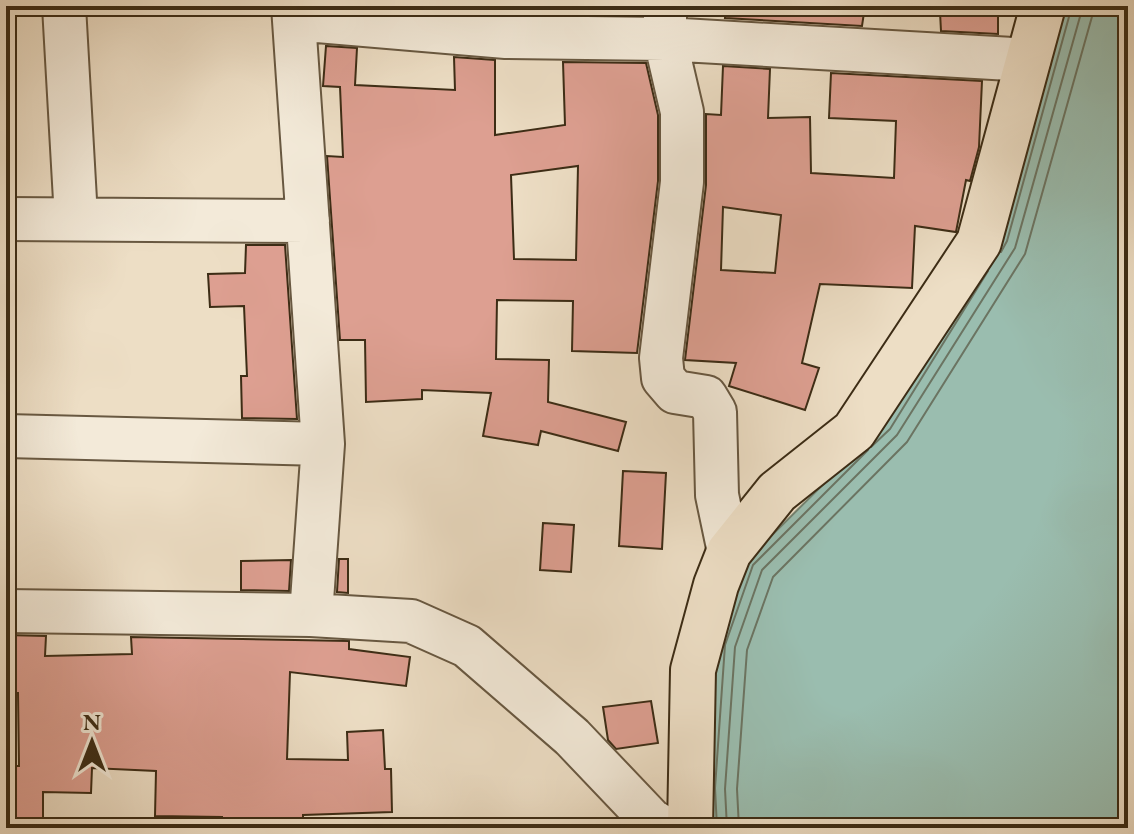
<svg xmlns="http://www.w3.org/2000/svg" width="1134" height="834" font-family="'EB Garamond',serif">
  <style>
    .water { fill: #9abdaf; stroke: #748371; stroke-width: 2 }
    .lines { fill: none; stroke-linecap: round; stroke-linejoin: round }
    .shore { stroke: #6b7462; stroke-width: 2 }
    .building { fill: #dd9f91; stroke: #3c2c15; stroke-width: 2; fill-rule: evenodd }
    .minor-casing { stroke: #685841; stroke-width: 46 }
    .major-casing { stroke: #3c2c15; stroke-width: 48 }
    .minor { stroke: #f3ead9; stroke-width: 42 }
    .major { stroke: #eddec5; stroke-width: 44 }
  </style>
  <rect width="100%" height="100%" fill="#eddec5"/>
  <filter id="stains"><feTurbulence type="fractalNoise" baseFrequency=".0025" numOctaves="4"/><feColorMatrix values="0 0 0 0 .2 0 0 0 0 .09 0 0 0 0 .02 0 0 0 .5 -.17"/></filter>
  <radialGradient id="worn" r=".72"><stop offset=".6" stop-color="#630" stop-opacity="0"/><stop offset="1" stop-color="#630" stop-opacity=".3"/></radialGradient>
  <path class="water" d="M1065,6h63v822h-419l-2,-39 10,-145 30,-84 136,-135 116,-186z"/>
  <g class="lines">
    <path class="shore" d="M1001,252l6,-11 65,-235
      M871,447l19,-18 98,-158
      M717,828l-2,-40 10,-143 28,-80 115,-115
      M727,828l-2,-39 10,-142 27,-77 135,-135 118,-187 68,-242
      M739,828l-2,-39 10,-139 26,-73 134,-135 118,-188 70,-248"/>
  </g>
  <path class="building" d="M561,6h80v9l-80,-1z
    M726,6h139l-3,20 -137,-8z
    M998,10v24l-57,-3 -1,-19z
    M326,46l31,2 -2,37 100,5 -1,-33 41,3v75l70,-10 -2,-63 83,1 12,52v66l-21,172 -65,-2 1,-50 -76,-1 -1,59 53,1 -1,42 78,20 -8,29 -77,-20 -3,14 -55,-9 8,-43 -69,-3v9l-56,3 -1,-62h-25l-13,-184 16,1 -3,-70 -17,-1zM578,166l-2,94 -62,-1 -3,-84z
    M723,66l47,3 -2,49 42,-1 1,56 83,5 2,-57 -67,-3 2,-45 151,8 -3,66 -9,34 -4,-1 -10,52 -41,-6 -3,62 -92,-4 -18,79 17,5 -14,42 -76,-24 7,-23 -51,-3 21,-175v-71l15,1zM723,207l58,8 -6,58 -54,-3z
    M246,245h39l12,174 -55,-1 -1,-42h6l-3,-70 -34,1 -2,-33 37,-1z
    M623,471l43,2 -4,76 -43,-3z
    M543,523l31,2 -3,47 -31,-2z
    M339,559h9v34l-11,-1z
    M291,560l-2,31 -48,-1v-29z
    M6,635l40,1 -1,20 87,-2 -1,-17 218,4v8l61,8 -4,29 -116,-14 -3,87 61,1 -1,-28 36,-2 2,39h6l1,43 -89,3v13h-81v-11l-67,-1 1,-45 -64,-3 -1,25 -48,-1v36h-37v-62h13l-1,-73h-12z
    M651,701l7,42 -42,6 -8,-9 -5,-33z"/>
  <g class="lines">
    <defs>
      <path id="minor" d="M64,6l12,212
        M293,6l30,438
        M665,6v33l17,73v70l-21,176 2,20 12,14 31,5 9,15 2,83 12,57
        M294,19l212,18 159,2 364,21
        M6,219l302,2
        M6,436l317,8 -12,171 100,6 56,25 105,91 79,83 13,8
        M6,611l305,4"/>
      <path id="major" d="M690,828l3,-158 23,-85 13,-33 48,-60 77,-61 125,-189 64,-236"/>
    </defs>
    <use href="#minor" class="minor-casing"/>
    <use href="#major" class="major-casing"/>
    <use href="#minor" class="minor"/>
    <use href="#major" class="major"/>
  </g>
  <rect width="1134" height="834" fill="none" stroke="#eddec5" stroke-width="32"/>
  <rect x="8" y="8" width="1118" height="818" fill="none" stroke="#3c2c15" stroke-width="4"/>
  <rect x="16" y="16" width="1102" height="802" fill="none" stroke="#3c2c15" stroke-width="2"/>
  <g transform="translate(92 742)" stroke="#f3ead9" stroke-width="6" paint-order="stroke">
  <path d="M0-6L14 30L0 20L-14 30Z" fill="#3c2c15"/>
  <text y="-12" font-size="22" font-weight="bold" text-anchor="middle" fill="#3c2c15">N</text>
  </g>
  <rect width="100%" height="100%" filter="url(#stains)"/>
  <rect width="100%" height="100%" fill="url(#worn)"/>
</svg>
